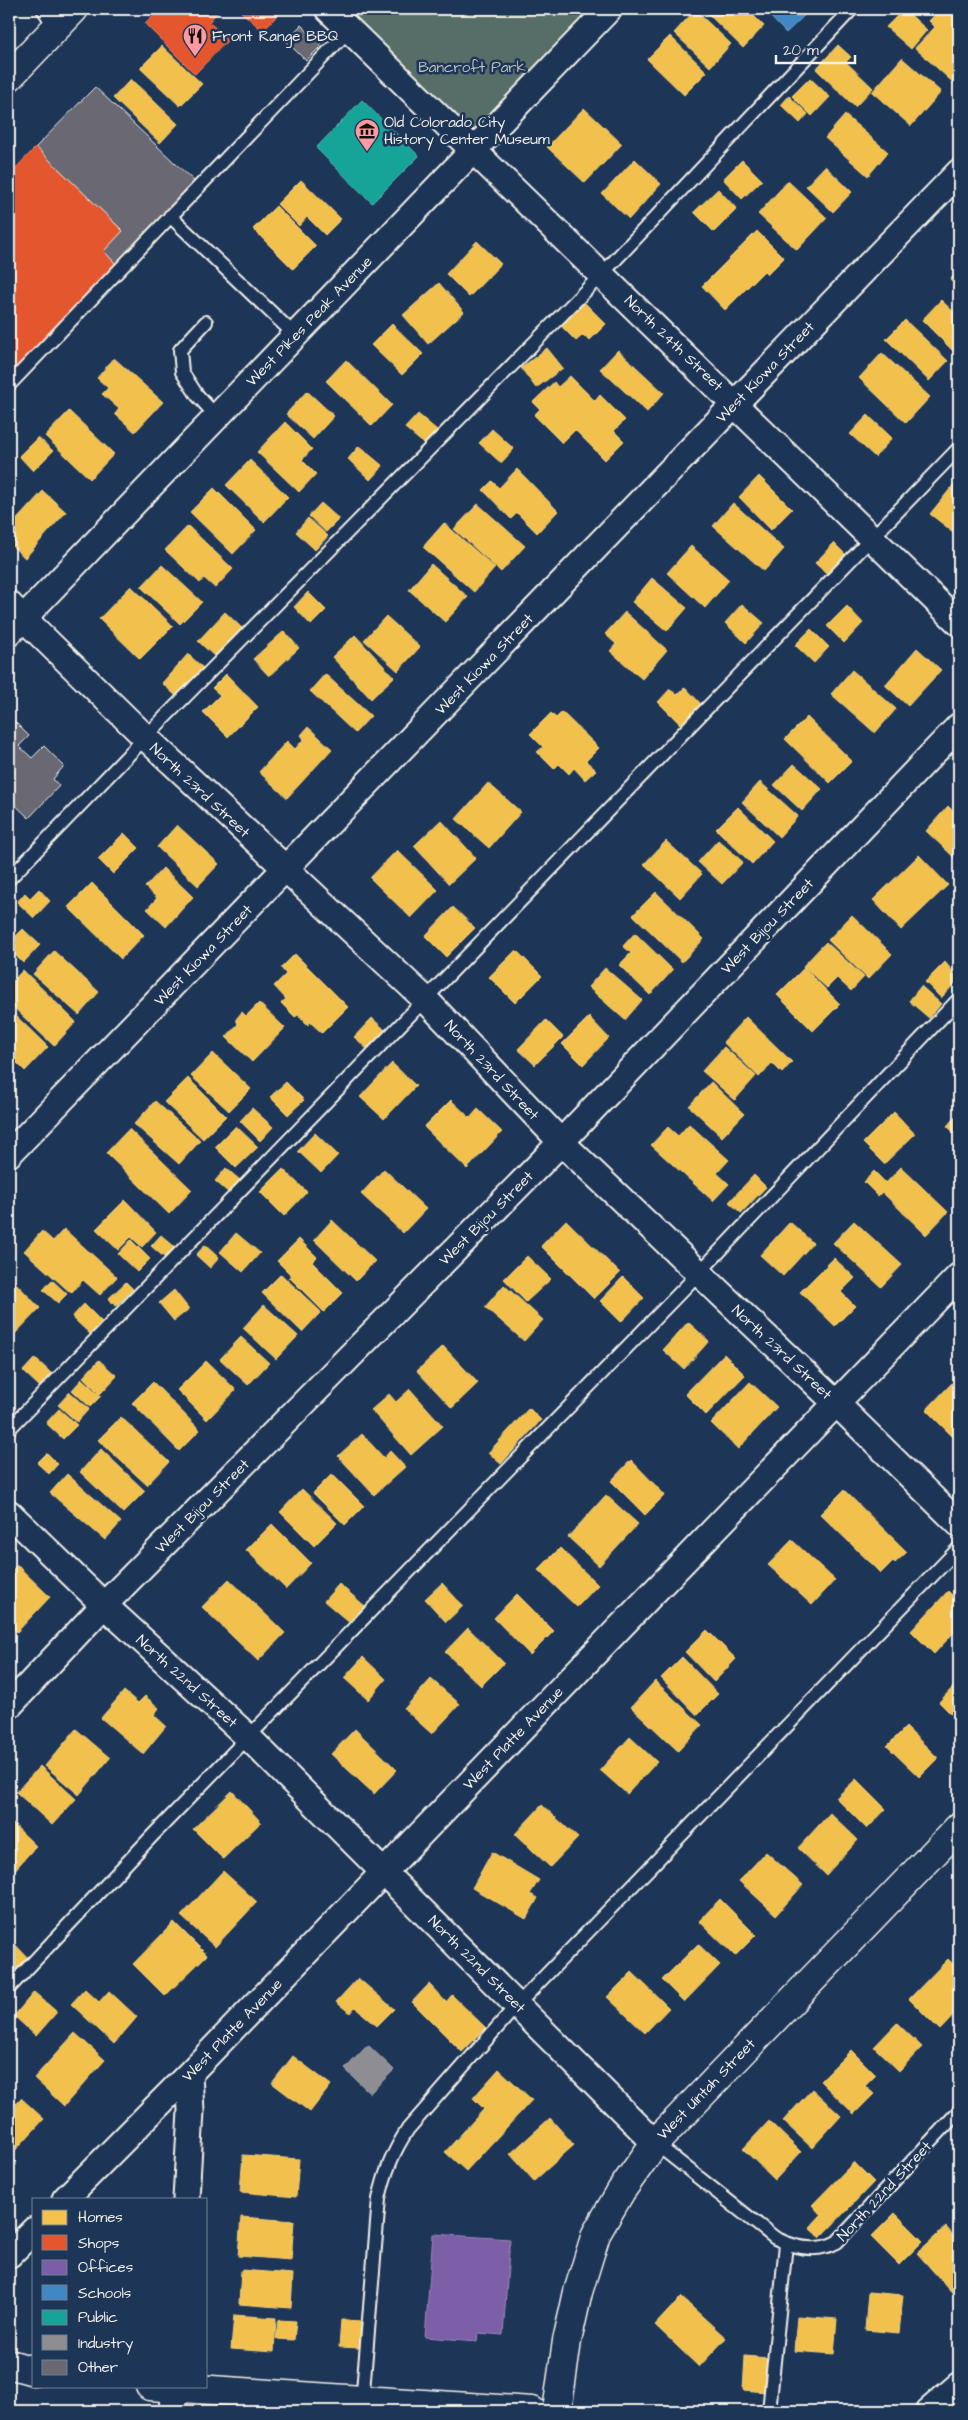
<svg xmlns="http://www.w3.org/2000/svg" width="968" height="2420" font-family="'Architects Daughter',sans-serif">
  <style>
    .green { fill: #576d68; stroke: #a6afa8 }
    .homes { fill: #f2c14e; stroke: #f3cf7c }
    .shops { fill: #e4572e; stroke: #e98566 }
    .offices { fill: #7b5ea7; stroke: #9f8aba }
    .schools { fill: #3f88c5; stroke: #75a8d0 }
    .public { fill: #17a398; stroke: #59bab0 }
    .industry { fill: #8d8d92; stroke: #acabac }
    .building { fill: #696873; stroke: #f4f1e8 }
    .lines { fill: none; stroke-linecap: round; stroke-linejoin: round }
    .service-casing { stroke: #f4f1e8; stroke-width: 16 }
    .minor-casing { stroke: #f4f1e8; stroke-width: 29 }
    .secondary-casing { stroke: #f4f1e8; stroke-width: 31 }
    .primary-casing { stroke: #f4f1e8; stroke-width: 31 }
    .service { stroke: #1d3557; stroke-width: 12 }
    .minor { stroke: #1d3557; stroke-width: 25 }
    .secondary { stroke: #1d3557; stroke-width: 28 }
    .primary { stroke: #1d3557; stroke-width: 28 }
    .labels { text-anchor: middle; stroke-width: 5; stroke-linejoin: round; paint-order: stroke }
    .poi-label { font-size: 15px; fill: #f4f1e8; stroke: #1d3557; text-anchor: start }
    .park-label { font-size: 15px; fill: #bdc3bb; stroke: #1d3557 }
    .street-label { font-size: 15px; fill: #f4f1e8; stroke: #1d3557 }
  </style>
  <rect width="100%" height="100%" fill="#1d3557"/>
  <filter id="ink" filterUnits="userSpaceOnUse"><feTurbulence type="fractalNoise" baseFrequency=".02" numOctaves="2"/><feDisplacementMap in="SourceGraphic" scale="10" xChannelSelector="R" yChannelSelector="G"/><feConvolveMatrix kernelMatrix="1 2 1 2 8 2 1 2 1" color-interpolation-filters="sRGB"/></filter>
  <g filter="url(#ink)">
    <path class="green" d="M328,9h281l-137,142z"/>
    <path class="homes" d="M709,9h38l17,17 -21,22 -37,-36z
      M904,9l23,21 -16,19 -25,-22z
      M940,9h9l10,9 -1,69 -43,-39 20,-21 -6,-6z
      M695,10l36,34 -21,23 -36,-34z
      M670,36l37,36 -23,23 -37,-36z
      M838,45l13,12 -5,5 27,26 -18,19 -39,-38z
      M162,46l40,38 -22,22 -40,-38z
      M902,58l39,34 -30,34 -39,-34z
      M810,78l20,19 -18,19 -20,-20z
      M131,79l47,45 -18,19 -47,-45z
      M789,96l19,18 -8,9 -19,-18z
      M584,108l38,36 -37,39 -38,-36z
      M845,115l43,37 -20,24 -43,-38z
      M635,159l26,25 -32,35 -27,-25z
      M742,160l20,20 -20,19 -19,-20z
      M825,166l27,26 -19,20 -27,-26z
      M301,180l40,39 -16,16 -18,-18 -8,9 -22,-22z
      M788,181l39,37 -30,32 -39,-36z
      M718,189l19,20 -23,23 -20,-20z
      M276,206l40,40 -23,23 -40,-40z
      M757,231l27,27 -17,17 -3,-4 -39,39 -23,-24z
      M477,241l24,23 -32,33 -23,-23z
      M959,269v20l-9,-9z
      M439,283l25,29 -36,32 -25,-29z
      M941,300l18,17v32l-2,-2 -4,4 -31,-31z
      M584,302l22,22 -17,17 -6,-6 -7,6 -16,-16z
      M905,320l43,41 -19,20 -43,-42z
      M392,324l31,30 -21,21 -31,-30z
      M547,348l16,20 -27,20 -15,-20z
      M618,350l46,43 -17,19 -47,-43z
      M882,353l48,44 -24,26 -47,-45z
      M114,358l49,44 -28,30 -20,-18 4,-5 -17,-15 6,-6 -11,-10z
      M346,360l46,45 -20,21 -46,-45z
      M570,376l25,25 5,-6 25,25 -11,11 10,10 -19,19 -30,-30 -13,13 -28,-28 6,-6 -7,-7 21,-20 4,5z
      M307,391l27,25 -21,23 -27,-25z
      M69,411l45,43 -24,25 -45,-43z
      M418,414l19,16 -13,14 -19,-16z
      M868,415l24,23 -17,19 -25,-23z
      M285,422l27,27 -10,11 14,14 -17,18 -42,-40z
      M492,429l22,20 -13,14 -22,-20z
      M38,437l15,14 -20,20 -14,-15z
      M359,446l24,20 -13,14 -22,-21z
      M250,460l38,37 -24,25 -38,-37z
      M517,469l41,42 -21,22 -20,-20 -6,6 -28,-29 9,-9 7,7z
      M759,476l33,33 -21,21 -32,-33z
      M959,478v54l-2,3 -27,-21z
      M214,488l42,42 -23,24 -43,-42z
      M43,491l23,21 -41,46 -16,-15v-15z
      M321,503l18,16 -13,13 -17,-16z
      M733,503l51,46 -20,22 -51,-45z
      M478,504l47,42 -24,26 -47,-43z
      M308,518l20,18 -13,14 -19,-18z
      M444,523l51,45 -21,24 -51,-45z
      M188,526l45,43 -18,19 -11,-10 -4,5 -35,-33z
      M834,543l13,13 -18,20 -14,-13z
      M691,546l38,34 -24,28 -38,-35z
      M431,564l37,33 -23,25 -36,-32z
      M162,565l40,37 -22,22 -39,-37z
      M652,578l35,30 -20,23 -35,-29z
      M131,586l42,40 -33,33 -41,-40z
      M308,592l18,18 -15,15 -17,-18z
      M742,604l22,19 -18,20 -21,-20z
      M847,606l16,17 -19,20 -17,-17z
      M225,612l18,17 -27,29 -18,-17z
      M625,612l42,38 -25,29 -32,-28 6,-7 -11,-10z
      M386,616l34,31 -22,24 -34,-31z
      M811,629l18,18 -15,16 -19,-18z
      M284,631l15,17 -30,28 -16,-17z
      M355,635l39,42 -23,22 -39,-42z
      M917,648l24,22 -33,36 -23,-21z
      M188,654l15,14 -26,29 -15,-14z
      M852,670l44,39 -21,24 -44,-39z
      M226,674l32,33 -30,30 -25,-25 17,-17 -8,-7z
      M325,674l46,42 -16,17 -45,-42z
      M685,687l16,17 -20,21 -23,-23 12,-13 7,6z
      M562,712l37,36 -13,13 10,9 -11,10 -11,-12 -5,6 -10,-10 -5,5 -17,-17 6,-5 -13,-13 21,-21 5,5z
      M807,717l45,44 -22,22 -45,-44z
      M308,727l24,22 -45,49 -28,-26 28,-31 8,8 9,-10 -3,-4z
      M794,764l28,25 -20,22 -28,-26z
      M760,782l38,34 -19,21 -37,-35z
      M488,783l33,29 -32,36 -33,-29z
      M948,806l11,11v45l-33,-31z
      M738,807l35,34 -21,23 -36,-35z
      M441,820l35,38 -27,26 -35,-38z
      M177,825l42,39 -21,22 -41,-39z
      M124,833l15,15 -26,26 -15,-15z
      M718,840l25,22 -21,22 -24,-22z
      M666,841l36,33 -22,24 -36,-34z
      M397,850l41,40 -27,28 -41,-40z
      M919,855l29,30 -47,45 -28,-30z
      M163,868l30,29 -27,30 -19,-18 10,-11 -12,-11z
      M92,883l52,52 -23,24 -53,-52z
      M39,889l11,12 -16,17 -17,-16 8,-9 5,5z
      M656,892l48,47 -22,23 -49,-47z
      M453,907l22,21 -29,29 -21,-21z
      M852,915l40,39 -24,25 -40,-39z
      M23,929l17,16 -17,18 -13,-13 7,-7 -4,-4z
      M635,933l38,37 -23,25 -31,-30 12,-12 -8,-7z
      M826,942l38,35 -13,14 -14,-13 -10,10 -24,-22z
      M516,950l26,26 -27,27 -26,-26z
      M54,951l45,41 -20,23 -46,-41z
      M295,954l53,53 -26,26 -12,-11 -2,3 -10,-10 -3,2 -14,-14 5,-4 -12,-13 12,-12 -5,-6z
      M945,962l14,17 -18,19 -16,-16z
      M605,968l37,32 -17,20 -37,-33z
      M804,968l36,36 -27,27 -36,-36z
      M23,970l53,52 -22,24 -45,-43v-18z
      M921,986l20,18 -12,14 -20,-17z
      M259,1003l26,25 -33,34 -26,-25 12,-13 -2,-5 6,-7 4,4z
      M9,1009l39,38 -23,24 -16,-16z
      M589,1017l20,21 -26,27 -21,-21z
      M746,1017l46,45 -10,11 -10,-10 -13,14 -36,-35z
      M372,1018l13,12 -18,19 -13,-12z
      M546,1020l17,17 -28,28 -17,-16z
      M724,1047l32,29 -21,24 -33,-29z
      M213,1053l38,36 -22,22 -38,-35z
      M392,1063l24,23 -32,33 -24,-22z
      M188,1078l38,38 -23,23 -39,-37z
      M286,1082l18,18 -16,15 -18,-18z
      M711,1082l33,32 -22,23 -33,-31z
      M451,1100l19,18 8,-9 24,23 -35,37 -43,-42z
      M155,1101l45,40 -21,23 -45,-40z
      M252,1108l21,19 -13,14 -20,-20z
      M894,1112l21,22 -31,30 -21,-21z
      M959,1112v25l-12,-11z
      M689,1124l40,36 -12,13 12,11 -16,17 -62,-56 17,-18 10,9z
      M236,1126l22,21 -22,21 -21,-21z
      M129,1129l63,61 -23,24 -63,-61z
      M315,1133l23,22 -17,18 -23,-22z
      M901,1167l47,45 -22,23 -44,-43 -4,4 -14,-14 10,-11 12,12z
      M226,1168l14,12 -11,13 -14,-12z
      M283,1169l24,23 -23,24 -24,-24z
      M384,1169l42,40 -23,24 -42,-39z
      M754,1175l12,12 -25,26 -12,-11z
      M125,1200l31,32 -14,15 -11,-10 -13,13 -22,-21z
      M332,1220l43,41 -19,20 -42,-41z
      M566,1220l54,53 -26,26 -53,-53z
      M854,1221l48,44 -21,22 -48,-44z
      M790,1222l23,21 -30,33 -23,-21z
      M64,1229l53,48 -17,18 -17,-15 -12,13 -47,-42 18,-20 11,10z
      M236,1233l24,20 -17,19 -23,-20z
      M161,1235l14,12 -10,11 -14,-12z
      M299,1239l18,18 -5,5 31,31 -19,19 -35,-35 2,-2 -14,-14z
      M131,1240l19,19 -13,13 -19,-18z
      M205,1245l14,13 -9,10 -14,-13z
      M527,1256l24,23 -25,23 -22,-23z
      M834,1258l21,20 -14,14 14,14 -20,20 -35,-34z
      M281,1274l40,38 -19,20 -40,-39z
      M9,1276l31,32 -31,32z
      M623,1277l21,21 -23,24 -21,-21z
      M52,1280l15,14 -9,9 -15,-13z
      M126,1282l7,7 -17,17 -8,-7z
      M504,1285l39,35 -19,21 -39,-34z
      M174,1290l15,19 -15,12 -15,-18z
      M84,1304l19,19 -12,12 -19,-18z
      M264,1305l34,31 -22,23 -33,-31z
      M688,1322l21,19 -25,28 -21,-19z
      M241,1337l28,26 -21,22 -28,-26z
      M443,1346l35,37 -26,25 -35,-37z
      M724,1354l21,21 -39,40 -21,-21z
      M35,1358l17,16 -12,13 -17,-16z
      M99,1360l18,16 -17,18 -17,-17z
      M206,1361l30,29 -29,30 -30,-30z
      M82,1379l19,17 -11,11 -18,-17z
      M153,1382l47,48 -21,21 -47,-48z
      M750,1382l27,25 -39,42 -27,-26z
      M952,1383l7,7v53l-33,-33z
      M410,1389l33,37 -32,29 -40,-45 18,-16 7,8z
      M70,1392l19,17 -12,13 -19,-17z
      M529,1408l12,12 -40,44 -13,-11z
      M59,1409l18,16 -14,14 -17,-16z
      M121,1417l48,45 -22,23 -49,-45z
      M362,1434l22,24 6,-7 15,16 -31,28 -36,-39z
      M101,1449l44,42 -22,22 -43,-41z
      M47,1453l11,11 -9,10 -12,-11z
      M631,1460l34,35 -20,20 -34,-34z
      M67,1474l54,48 -16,18 -55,-47z
      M332,1474l32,32 -19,19 -32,-32z
      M302,1489l35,34 -23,23 -34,-34z
      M844,1490l63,62 -12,11 -2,-2 -12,12 -61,-59z
      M606,1495l32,29 -39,42 -31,-29z
      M272,1524l39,39 -25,26 -40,-39z
      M792,1540l43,40 -23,25 -44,-40z
      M560,1548l38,37 -21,22 -39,-37z
      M17,1565l33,32 -33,35 -8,-7v-51z
      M229,1579l56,54 -27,28 -56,-54z
      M442,1583l21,23 -17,16 -21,-23z
      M339,1584l26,22 -14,18 -27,-23z
      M948,1591l11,11v25l-25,27 -23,-23z
      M517,1594l37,37 -24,24 -36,-37z
      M468,1628l36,35 -23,23 -36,-34z
      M707,1630l29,29 -22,23 -29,-30z
      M363,1657l23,22 -18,21 -24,-22z
      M682,1657l36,37 -21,21 -36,-37z
      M431,1679l29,25 -28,30 -28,-25z
      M655,1681l47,44 -24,26 -47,-44z
      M959,1681v41l-20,-20z
      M124,1691l14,12 7,-7 14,12 -5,7 12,11 -23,28 -42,-36z
      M906,1727l32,31 -19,19 -32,-31z
      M76,1729l34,29 -31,37 -34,-29z
      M355,1729l42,41 -23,24 -43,-40z
      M630,1737l27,25 -30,32 -27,-24z
      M40,1766l36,33 -24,26 -36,-33z
      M856,1779l30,30 -19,20 -31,-31z
      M232,1791l29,31 -38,37 -30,-30z
      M542,1805l36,33 -28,29 -35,-33z
      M830,1813l28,27 -32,35 -28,-27z
      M9,1820l27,26 -24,27 -3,-3z
      M492,1852l47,28 -9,14 8,4 -12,21 -54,-31z
      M766,1852l37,33 -27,30 -37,-34z
      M223,1871l34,31 -42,45 -34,-31z
      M720,1899l36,36 -21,21 -36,-35z
      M174,1922l33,33 -42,41 -32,-32z
      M10,1939l18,19 -19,19v-37z
      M698,1944l22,21 -36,37 -22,-22z
      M948,1959l11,11v40l-19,20 -31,-31z
      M632,1972l37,36 -24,25 -38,-36z
      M358,1978l36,31 -17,17 -22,-19 -5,6 -14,-11z
      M429,1984l17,18 6,-7 34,33 -24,24 -50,-50z
      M85,1989l14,13 10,-11 28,26 -23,27 -43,-40z
      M34,1992l23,20 -21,24 -22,-20z
      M897,2023l25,24 -23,24 -25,-24z
      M75,2033l30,27 -41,46 -30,-28z
      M851,2050l25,25 -11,11 9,8 -20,20 -34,-33z
      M293,2056l38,29 -21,27 -38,-29z
      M499,2069l33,31 -66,71 -21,-19 39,-43 -11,-11z
      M812,2089l29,27 -29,32 -29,-27z
      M21,2098l23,21 -35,38v-46z
      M550,2118l24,27 -40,36 -24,-27z
      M769,2121l32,31 -26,28 -32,-31z
      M243,2155l56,4 -3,38 -56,-5z
      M854,2162l20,20 -54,56 -11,-10 12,-13 -9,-10z
      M895,2213l28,28 -24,24 -28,-28z
      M241,2217l53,4 -3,39 -53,-4z
      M946,2227l13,15v55l-2,1 -40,-45z
      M241,2270l52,4 -2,34 -52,-4z
      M868,2292l35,3 -4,38 -34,-3z
      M681,2297l45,41 -27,29 -44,-42z
      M234,2315l42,3 -2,34 -43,-3z
      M797,2316l40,3 -3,35 -40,-3z
      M278,2320l18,1 -2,19 -18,-1z
      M341,2320l22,1 -2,27 -22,-1z
      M745,2356l22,2 -2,34 -22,-2z"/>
    <path class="shops" d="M161,9h59l-11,13 19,18 -33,34 -50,-50z
      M238,9h45l-20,22z
      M36,147l87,84 -19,20 12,13 -107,111v-200z"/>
    <path class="offices" d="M433,2234l77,5 -7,96 -25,-2 -1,8 -52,-4z"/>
    <path class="schools" d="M763,9h48l-25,24z"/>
    <path class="public" d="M362,100l57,56 -47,47 -56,-55z"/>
    <path class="industry" d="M368,2045l26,25 -24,23 -25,-24z"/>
    <path class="building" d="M301,25l21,20 -16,16 -20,-20z
      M95,87l101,96 -80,81 -12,-13 19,-20 -87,-84z
      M12,719l17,17 -10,10 13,12 12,-12 20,20 -11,13 6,7 -30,32 -20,-19v-76z"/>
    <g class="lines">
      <defs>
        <path id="service" d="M43,9l13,19
          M170,216l125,119
          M206,322l-26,28 2,22 15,23 20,22
          M9,385l340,-355
          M9,879l156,-162 437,-443 250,-265
          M9,1429l950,-981
          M9,1988l144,-153 546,-562 260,-274
          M655,2143l120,95c20,10 42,15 62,4l122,-131
          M362,2403l17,-204c6,-27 14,-47 29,-70l109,-124 442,-457
          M769,2411l17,-167"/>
        <path id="minor" d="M328,9l631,614
          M9,604l136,133 281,263 135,142 276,262 122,120
          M9,633l600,-624
          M9,1154c318,-326 632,-656 950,-982
          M9,1513l95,92 144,132 407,406
          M9,1706l95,-101 437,-442 418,-437
          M65,2199l124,-125 770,-798
          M186,2199l5,-88 -2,-37
          M9,2255l25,-25
          M172,2411l2,-25
          M929,2411l30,-26"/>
        <path id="secondary" d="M9,2364l25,7
          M150,2386l382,25
          M557,2411l10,-70 11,-49 18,-58 25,-43 34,-48 304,-316"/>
        <path id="primary" d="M9,77l65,-68"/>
      </defs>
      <use href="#service" class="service-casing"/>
      <use href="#minor" class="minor-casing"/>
      <use href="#secondary" class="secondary-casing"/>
      <use href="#primary" class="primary-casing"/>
      <use href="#service" class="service"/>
      <use href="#minor" class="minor"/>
      <use href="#secondary" class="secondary"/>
      <use href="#primary" class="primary"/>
    </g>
  </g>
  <defs>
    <symbol id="restaurant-pin" viewBox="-11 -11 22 30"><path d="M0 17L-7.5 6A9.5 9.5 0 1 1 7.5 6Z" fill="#ff9aa2" stroke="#1d3557"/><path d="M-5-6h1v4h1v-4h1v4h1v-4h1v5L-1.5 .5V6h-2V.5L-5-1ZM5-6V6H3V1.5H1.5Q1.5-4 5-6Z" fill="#111"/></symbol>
    <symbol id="museum-pin" viewBox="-11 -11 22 30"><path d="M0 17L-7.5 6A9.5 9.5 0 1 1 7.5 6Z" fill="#ff9aa2" stroke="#1d3557"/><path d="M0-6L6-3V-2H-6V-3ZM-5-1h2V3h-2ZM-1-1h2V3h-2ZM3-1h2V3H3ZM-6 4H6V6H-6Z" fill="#111"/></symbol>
  </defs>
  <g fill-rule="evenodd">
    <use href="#restaurant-pin" x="181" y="22" width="28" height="38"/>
    <use href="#museum-pin" x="353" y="117" width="28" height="38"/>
  </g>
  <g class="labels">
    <g class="poi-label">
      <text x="212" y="41">Front Range BBQ</text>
      <text x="384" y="127">Old Colorado City<tspan x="384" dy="17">History Center Museum</tspan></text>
    </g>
    <g class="park-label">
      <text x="472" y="72">Bancroft Park</text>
    </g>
    <g class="street-label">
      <text transform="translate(309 321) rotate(-46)" y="5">West Pikes Peak Avenue</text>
      <text transform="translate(674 343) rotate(44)" y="5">North 24th Street</text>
      <text transform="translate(765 372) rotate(-46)" y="5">West Kiowa Street</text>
      <text transform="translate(484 664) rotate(-46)" y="5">West Kiowa Street</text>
      <text transform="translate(200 790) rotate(43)" y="5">North 23rd Street</text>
      <text transform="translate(767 926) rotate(-46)" y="5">West Bijou Street</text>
      <text transform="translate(203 955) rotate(-46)" y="5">West Kiowa Street</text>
      <text transform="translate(492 1070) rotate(47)" y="5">North 23rd Street</text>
      <text transform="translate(486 1218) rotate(-45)" y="5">West Bijou Street</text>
      <text transform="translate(782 1352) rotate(43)" y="5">North 23rd Street</text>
      <text transform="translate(202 1506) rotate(-45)" y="5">West Bijou Street</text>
      <text transform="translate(187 1681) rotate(42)" y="5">North 22nd Street</text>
      <text transform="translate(513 1738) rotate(-46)" y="5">West Platte Avenue</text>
      <text transform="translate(477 1964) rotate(45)" y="5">North 22nd Street</text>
      <text transform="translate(232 2030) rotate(-46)" y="5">West Platte Avenue</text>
      <text transform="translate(706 2089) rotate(-46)" y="5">West Uintah Street</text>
      <text transform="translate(884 2191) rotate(-47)" y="5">North 22nd Street</text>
    </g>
  </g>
  <rect width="968" height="2420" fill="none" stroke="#1d3557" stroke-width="30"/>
  <rect x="15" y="15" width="938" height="2390" fill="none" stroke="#f4f1e8" stroke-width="2" filter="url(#ink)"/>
  <rect x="32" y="2198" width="175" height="190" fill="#1d3557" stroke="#738091"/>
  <rect x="42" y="2210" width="25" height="15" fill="#f2c14e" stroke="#738091"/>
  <text x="78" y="2222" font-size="15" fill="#f4f1e8">Homes</text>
  <rect x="42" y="2235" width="25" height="15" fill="#e4572e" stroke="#738091"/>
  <text x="78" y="2248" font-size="15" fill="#f4f1e8">Shops</text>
  <rect x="42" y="2260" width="25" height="15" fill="#7b5ea7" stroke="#738091"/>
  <text x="78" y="2272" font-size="15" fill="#f4f1e8">Offices</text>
  <rect x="42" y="2285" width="25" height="15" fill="#3f88c5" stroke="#738091"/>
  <text x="78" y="2298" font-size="15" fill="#f4f1e8">Schools</text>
  <rect x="42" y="2310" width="25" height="15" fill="#17a398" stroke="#738091"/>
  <text x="78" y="2322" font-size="15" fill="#f4f1e8">Public</text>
  <rect x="42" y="2335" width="25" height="15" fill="#8d8d92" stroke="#738091"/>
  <text x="78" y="2348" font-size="15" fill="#f4f1e8">Industry</text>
  <rect x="42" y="2360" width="25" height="15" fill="#696873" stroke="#738091"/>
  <text x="78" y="2372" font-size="15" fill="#f4f1e8">Other</text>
  <path d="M776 55v8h79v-8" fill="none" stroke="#f4f1e8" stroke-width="2.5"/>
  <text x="783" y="55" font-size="15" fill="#f4f1e8" stroke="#1d3557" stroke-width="4" paint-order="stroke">20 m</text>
</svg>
